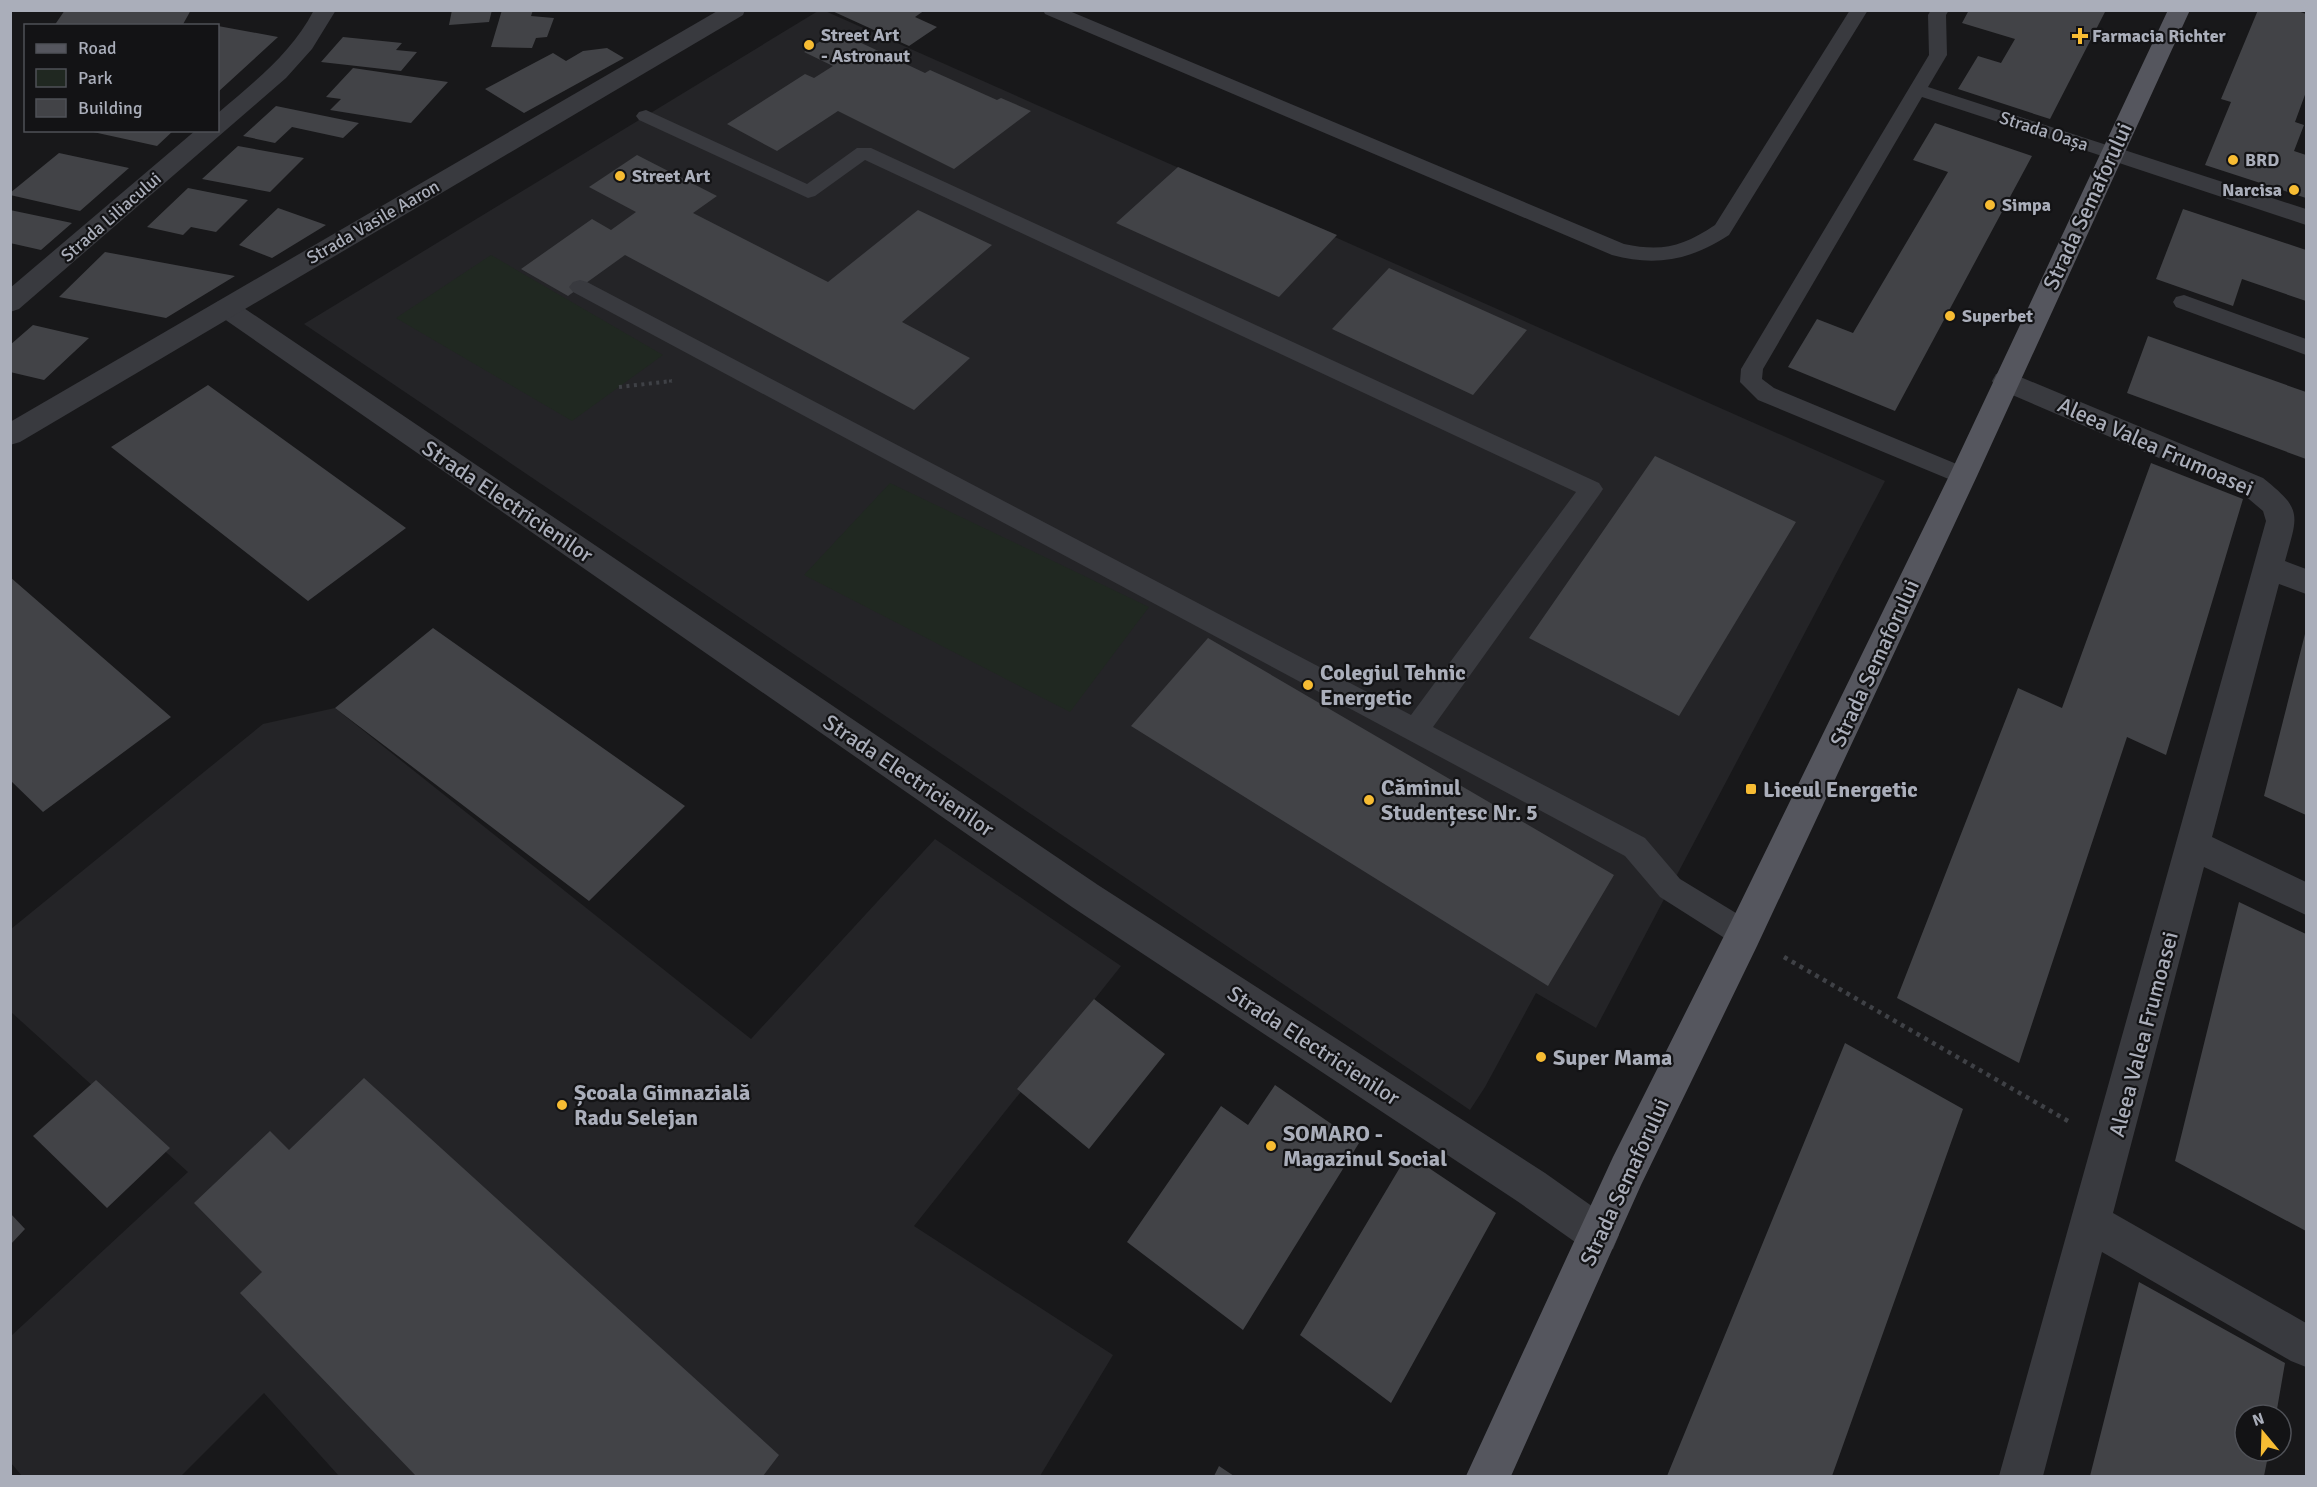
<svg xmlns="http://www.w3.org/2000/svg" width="2317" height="1487" font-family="Signika,sans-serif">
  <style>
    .built { fill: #242427 }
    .green { fill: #202821 }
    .building { fill: #424347 }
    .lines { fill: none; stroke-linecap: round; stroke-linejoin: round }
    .path-far2 { stroke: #3f4146; stroke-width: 3; stroke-dasharray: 2 3; stroke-linecap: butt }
    .path-far1 { stroke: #3f4146; stroke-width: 4; stroke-dasharray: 3 4.5; stroke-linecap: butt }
    .path { stroke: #3f4146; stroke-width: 4.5; stroke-dasharray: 4 5; stroke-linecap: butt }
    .service { fill: #393a3f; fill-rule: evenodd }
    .minor { fill: #393a3f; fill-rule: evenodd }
    .tertiary { fill: #393a3f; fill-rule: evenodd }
    .primary { fill: #55565e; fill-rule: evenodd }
    .poi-dot { fill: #f7bc33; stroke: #131315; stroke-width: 2 }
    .labels { text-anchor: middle; stroke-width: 4.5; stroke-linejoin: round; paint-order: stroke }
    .far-poi-label { font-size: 18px; font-weight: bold; fill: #aaaeba; stroke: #131315; text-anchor: start }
    .far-street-label { font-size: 18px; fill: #aaaeba; stroke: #131315 }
    .street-label { font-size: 22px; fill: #aaaeba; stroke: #131315 }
    .poi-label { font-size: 22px; font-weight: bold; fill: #aaaeba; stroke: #131315; text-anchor: start }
  </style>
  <rect width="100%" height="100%" fill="#18181a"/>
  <path class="built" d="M818,11h7l1060,470 -289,547 -60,-35 -51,94 -15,23 -1166,-786z
    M335,708l416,331 184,-200 186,127 -207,260 199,129 -73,121h-701l-75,-83 -83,83h-159l-11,-13v-127l177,-164 -177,-160v-83l252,-205z"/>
  <path class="green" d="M491,255l172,100 -91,66 -176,-103z
    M890,483l259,124 -79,105 -266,-137z"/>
  <path class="building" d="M65,10h126l-9,16h-128z
    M452,10h40l-3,12 -40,3z
    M502,10h31l-2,6 23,2 -7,19 -11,1 -4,10 -41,-1z
    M830,10h95l-10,7 22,10 -28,19z
    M1969,10h137l-56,109 -92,-30 20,-33 23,7 14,-24 -53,-16z
    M2258,10h37l11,4v78l-11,30 9,3 -10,26 12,4v43l-101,-33 26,-63 -10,-3z
    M218,26l60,11 -60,55z
    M836,31l89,42 5,-3 67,30 4,-2 30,13 -77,58 -116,-58 -61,40 -50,-27 78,-50 9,4 19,-12 -29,-14z
    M343,37l59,6 -6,7 21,2 -16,19 -80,-9z
    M607,48l17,10 -100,55 -39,-24 68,-36 13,8 17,-10z
    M353,68l95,14 -37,41 -81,-13 11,-11 -15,-2z
    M276,106l83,17 -16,15 -51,-11 -17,16 -32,-7z
    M1935,123l97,33 -137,255 -107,-44 29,-48 36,14 95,-161 -35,-12z
    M84,130h90l-17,16z
    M238,146l66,12 -34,34 -68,-13z
    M59,153l70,15 -49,43 -70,-16v-2z
    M637,155l80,41 -24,17 135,69 90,-72 74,35 -90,77 68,36 -56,52 -289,-155 -57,41 -47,-27 71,-50 19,11 25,-18 -47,-25z
    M1178,167l159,68 -58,62 -163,-74z
    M188,188l60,12 -32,32 -25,-5 -8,8 -36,-8z
    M278,208l48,17 -54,33 -33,-13z
    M2183,209l123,41v51l-64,-22 -9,27 -77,-27z
    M10,210l62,13 -31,27 -31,-7z
    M105,252l130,24 -69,42 -107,-21z
    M1389,268l138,62 -54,65 -141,-66z
    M33,325l56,13 -45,42 -34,-8v-27z
    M2148,336l158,56v67l-179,-66z
    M208,385l198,143 -98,73 -197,-154z
    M1655,456l141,66 -117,194 -150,-78z
    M2151,463l92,36 -77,256 -39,-18 -108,326 -122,-65 121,-310 44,20z
    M10,577l161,140 -128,95 -33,-32z
    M433,628l252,178 -96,95 -254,-193z
    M2306,630v185l-42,-19z
    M1208,638l406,237 -66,111 -417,-260z
    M2239,902l67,32v297l-131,-70z
    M1094,999l71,55 -76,95 -72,-60z
    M1845,1043l118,66 -131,367h-165z
    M364,1078l415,377 -16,21h-347l-176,-183 22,-21 -68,-69 76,-72 19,19z
    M96,1080l74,68 -63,60 -74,-72z
    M1275,1085l84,58 -116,187 -116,-88 94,-136 27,19z
    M1408,1154l88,59 -105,190 -91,-68z
    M10,1213l15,16 -15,16z
    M2139,1282l146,81 -9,52h-31v36h24l-5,25h-174z
    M1219,1466l15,10h-20z"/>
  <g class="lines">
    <path class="path-far2" d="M669,381h3"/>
    <path class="path-far1" d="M619,387l53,-6"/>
    <path class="path" d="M1784,957l284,164"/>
    <path class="service" d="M1043,10h24l557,234c38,8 58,3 91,-19l135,-215h18l-139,225c-38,25 -73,32 -117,20l-567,-241z
      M1931,10h18l-3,5 1,40 -19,32 191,62 3,4 -3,4h-14l-183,-60 -159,272 -1,10 12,9 197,82 4,6 -4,6 -8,3 -205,-85 -18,-18 1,-13 188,-314 -1,-40z
      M646,110l161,74 50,-36h14l728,335 4,6 -4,6 -166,232 212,111 35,41 74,45 5,10 -5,10 -10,4 -10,-4 -74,-47 -35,-41 -1052,-564 -4,-5 4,-5 7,-2 7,2 824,433 165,-223 -711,-332 -50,36 -7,2 -169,-78 -3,-4 3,-4z
      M2184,295l122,44v16l-130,-48 -3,-5 3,-5z"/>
    <path class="minor" d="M314,10h22l-24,39 -26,29 -267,231 -9,3v-24l186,-158h22v-17c36,-31 73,-59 96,-103z
      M2112,146l194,63v16l-202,-67 -4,-5 4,-5z
      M226,299l9,3 863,583 447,288 68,48 6,14 -6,14 -14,6 -14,-6 -68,-48 -445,-294 -855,-593 -4,-6 4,-6z
      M2006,371l257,107c40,32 35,36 22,83l21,8v25l-27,-10 -67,253 94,45v33l-102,-48 -91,346 193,110v44l-15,-6 -189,-109 -59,224h-44l267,-955 -3,-10 -20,-17 -247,-106 -4,-7 4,-7z"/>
    <path class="tertiary" d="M719,10h26l-2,5 -723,427 -10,3v-23z"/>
    <path class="primary" d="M2168,10h22l-213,466 -220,470 -116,239 -130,291h-45l147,-319 118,-235 218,-446z"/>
  </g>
  <g class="poi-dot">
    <path d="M2077 27h6v6h6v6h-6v6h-6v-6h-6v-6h6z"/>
    <circle cx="809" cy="45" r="6"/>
    <circle cx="2233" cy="160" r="6"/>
    <circle cx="620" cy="176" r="6"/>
    <circle cx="2294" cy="190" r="6"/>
    <circle cx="1990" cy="205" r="6"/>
    <circle cx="1950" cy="316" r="6"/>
    <circle cx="1308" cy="685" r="6"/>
    <rect x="1745" y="783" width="12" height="12" rx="3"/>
    <circle cx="1369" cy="800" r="6"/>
    <circle cx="1541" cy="1057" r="6"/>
    <circle cx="562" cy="1105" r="6"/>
    <circle cx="1271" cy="1146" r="6"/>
  </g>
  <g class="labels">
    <g class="far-poi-label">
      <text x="821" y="41">Street Art<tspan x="821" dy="21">- Astronaut</tspan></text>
      <text x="2092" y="42">Farmacia Richter</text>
      <text x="2245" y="166">BRD</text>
      <text x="632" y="182">Street Art</text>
      <text x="2282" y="196" text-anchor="end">Narcisa</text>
      <text x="2002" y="211">Simpa</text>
      <text x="1962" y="322">Superbet</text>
    </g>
    <g class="far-street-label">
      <text transform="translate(2044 131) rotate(18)" y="6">Strada Oașa</text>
      <text transform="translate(111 217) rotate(-41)" y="6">Strada Liliacului</text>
      <text transform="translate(373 222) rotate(-30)" y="6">Strada Vasile Aaron</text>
    </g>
    <g class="street-label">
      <text transform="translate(2087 206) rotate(-65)" y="8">Strada Semaforului</text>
      <text transform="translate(2156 446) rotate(24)" y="8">Aleea Valea Frumoasei</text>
      <text transform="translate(508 501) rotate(34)" y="8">Strada Electricienilor</text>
      <text transform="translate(1874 663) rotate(-65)" y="8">Strada Semaforului</text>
      <text transform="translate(909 775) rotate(34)" y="8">Strada Electricienilor</text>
      <text transform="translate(2143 1034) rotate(-75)" y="8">Aleea Valea Frumoasei</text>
      <text transform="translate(1314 1045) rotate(33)" y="8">Strada Electricienilor</text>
      <text transform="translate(1624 1182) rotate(-65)" y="8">Strada Semaforului</text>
    </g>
    <g class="poi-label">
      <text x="1320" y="680">Colegiul Tehnic<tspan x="1320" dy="25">Energetic</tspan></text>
      <text x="1381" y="795">Căminul<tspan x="1381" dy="25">Studențesc Nr. 5</tspan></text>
      <text x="1763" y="797">Liceul Energetic</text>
      <text x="1553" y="1065">Super Mama</text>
      <text x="574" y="1100">Școala Gimnazială<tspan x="574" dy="25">Radu Selejan</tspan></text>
      <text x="1283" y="1141">SOMARO -<tspan x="1283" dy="25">Magazinul Social</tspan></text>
    </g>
  </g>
  <rect width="2317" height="1487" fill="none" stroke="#aaaeba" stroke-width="24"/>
  <rect x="24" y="24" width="195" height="108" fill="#131315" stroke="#4f5157" stroke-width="1.5"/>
  <rect x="36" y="44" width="30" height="9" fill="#55565e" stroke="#4f5157" stroke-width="1.5"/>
  <text x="78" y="54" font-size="18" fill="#aaaeba">Road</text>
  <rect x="36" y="69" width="30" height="18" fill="#202821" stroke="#4f5157" stroke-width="1.5"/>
  <text x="78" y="84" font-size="18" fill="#aaaeba">Park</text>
  <rect x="36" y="99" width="30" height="18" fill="#424347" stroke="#4f5157" stroke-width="1.5"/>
  <text x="78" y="114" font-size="18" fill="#aaaeba">Building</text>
  <g transform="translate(2263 1433) rotate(341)"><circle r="28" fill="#131315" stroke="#4f5157" stroke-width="1.5"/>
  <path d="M0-4.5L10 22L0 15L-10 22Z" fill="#f7bc33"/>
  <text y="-9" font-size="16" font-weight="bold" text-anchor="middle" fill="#aaaeba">N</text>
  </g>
</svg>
